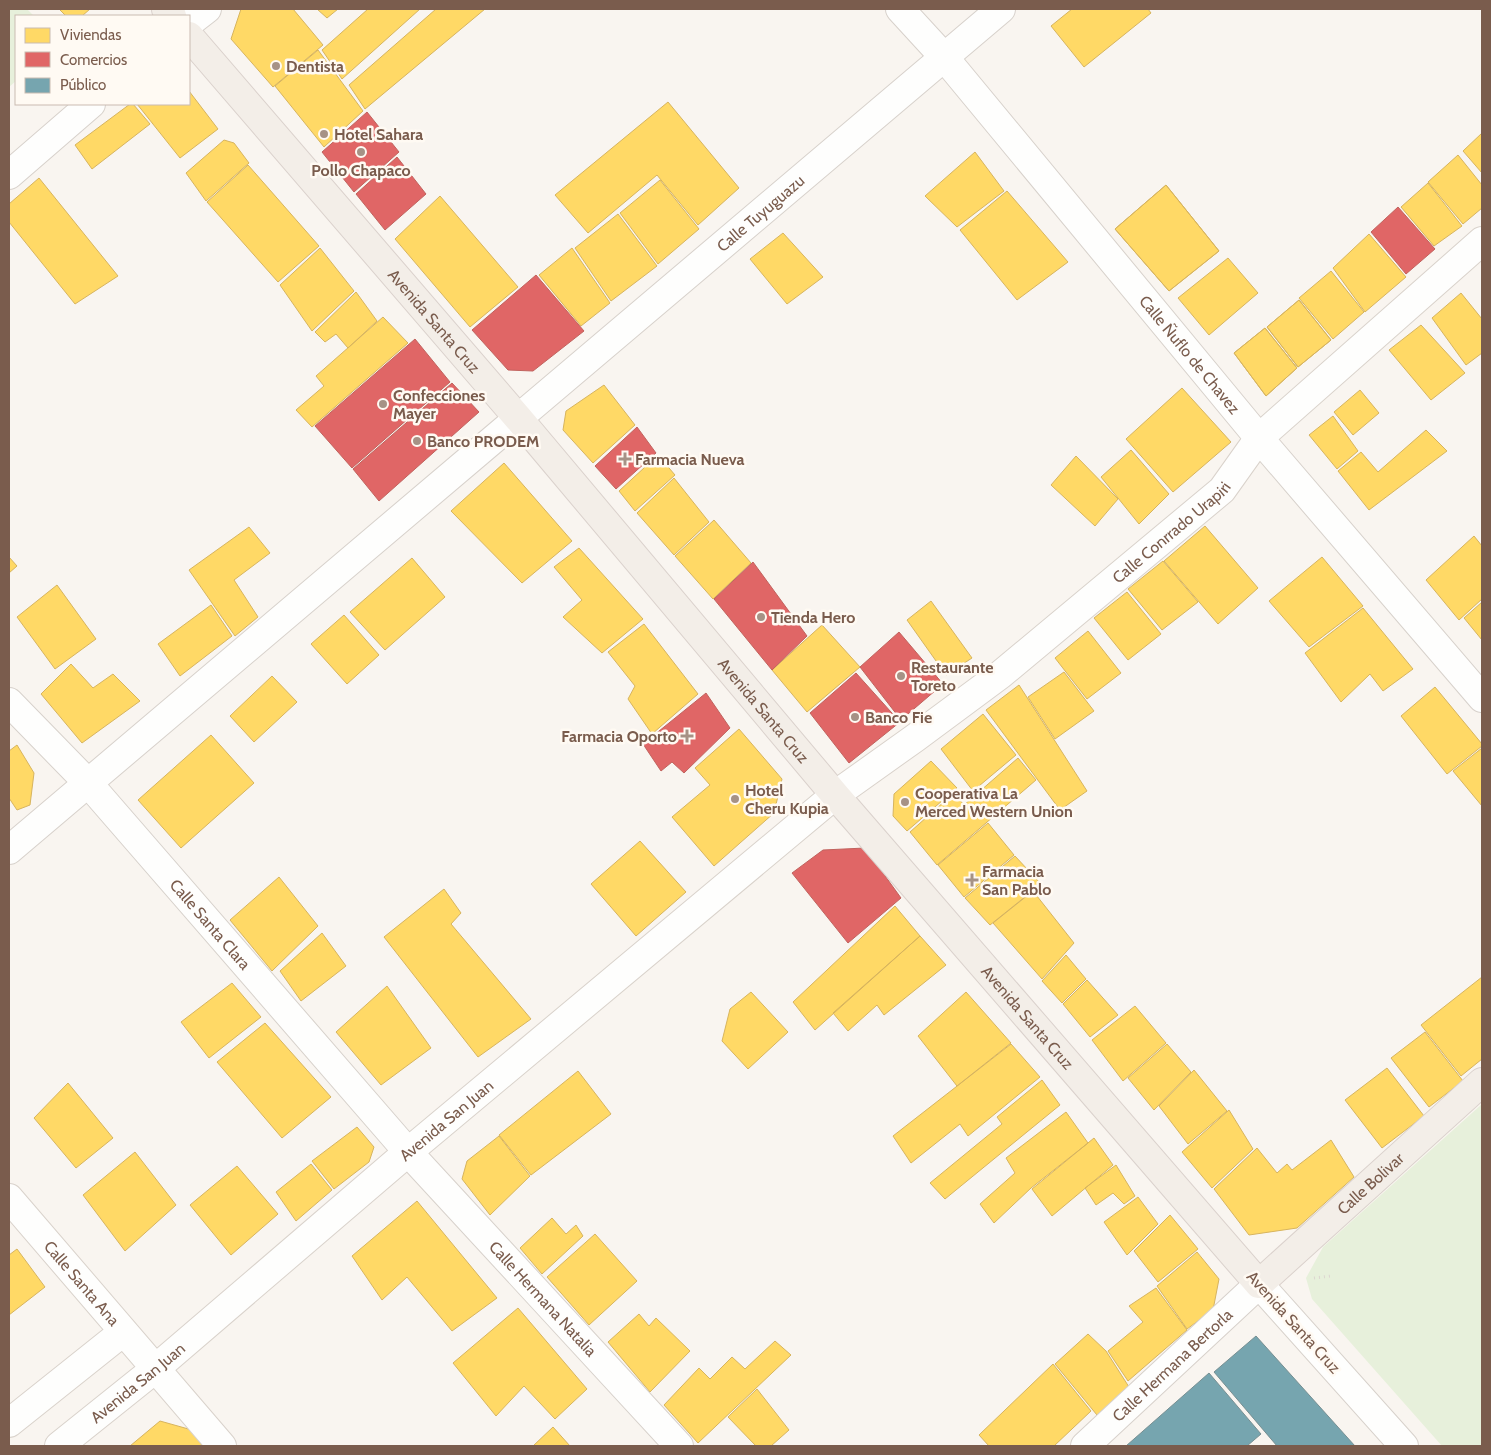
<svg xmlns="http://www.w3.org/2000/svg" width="1491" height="1455" font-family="Cabin,sans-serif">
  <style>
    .green { fill: #e7f0db }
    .homes { fill: #ffd966; stroke: #d7b45e }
    .shops { fill: #e06666; stroke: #c1635e }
    .public { fill: #76a5af; stroke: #778f92 }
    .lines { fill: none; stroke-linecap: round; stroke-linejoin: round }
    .street-casing { stroke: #d7d1cb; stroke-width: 30 }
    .secondary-casing { stroke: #d9d2cb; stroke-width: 30 }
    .primary-casing { stroke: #dad1cc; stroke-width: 30 }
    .path { stroke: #dcd5d0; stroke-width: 3; stroke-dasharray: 1 4; stroke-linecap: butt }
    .street { stroke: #fefefd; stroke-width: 28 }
    .secondary { stroke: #fefefd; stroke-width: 28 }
    .primary { stroke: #f3eee8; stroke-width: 28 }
    .poi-dot { fill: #a69286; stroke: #fffaf3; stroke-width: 2 }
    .labels { text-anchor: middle; stroke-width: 5; stroke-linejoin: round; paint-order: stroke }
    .poi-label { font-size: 16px; font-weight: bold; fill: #7a5c4d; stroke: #fffaf3; text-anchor: start }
    .street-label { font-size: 16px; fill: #7a5c4d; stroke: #fffaf3 }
  </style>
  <rect width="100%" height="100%" fill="#f9f5f0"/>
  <path class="green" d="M9,9h18l7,7h-18v65l-7,6z
    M1482,1104v342h-40l-130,-147 -6,-21 17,-31z"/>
  <path class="homes" d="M59,9h31l-8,7h-16z
    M241,9h52l30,36 -50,42 -42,-48z
    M317,9h21l-11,9z
    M368,9h52l-78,70 -20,-29z
    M436,9h49l-120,100 -16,-24z
    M1072,9h76l3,4 -67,54 -33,-41z
    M318,50l45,61 -39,36 -49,-61z
    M189,91l29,38 -38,29 -43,-54h52z
    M668,102l71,86 -41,37 -41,-50 -69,58 -33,-38z
    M130,104h3l17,20 -58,45 -17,-24z
    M1482,133v40l-19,-22z
    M224,140l10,3 15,20 -43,38 -20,-28z
    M975,152l29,39 -47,36 -32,-31z
    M1458,155l24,30v23l-19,16 -35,-42z
    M248,165l71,81 -41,36 -71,-80z
    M39,178l79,98 -43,28 -66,-82v-18z
    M660,180l39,49 -41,35 -38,-51z
    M1428,183l34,43 -28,20 -33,-39z
    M1166,185l53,66 -50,40 -54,-62z
    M1166,185l53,66 -50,40 -54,-62z
    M1007,191l61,71 -51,38 -57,-70z
    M440,196l78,91 -48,40 -75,-88z
    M618,214l39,52 -46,35 -36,-53z
    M783,233l40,44 -36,27 -37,-45z
    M1369,234l37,43 -41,35 -32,-44z
    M320,248l34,43 -42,40 -32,-46z
    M572,248l38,55 -29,23 -42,-51z
    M1228,258l30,35 -49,42 -31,-37z
    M1331,271l33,41 -31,27 -34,-41z
    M356,292l21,29 -29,27 -12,-14 -11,8 -10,-10z
    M1461,293l21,26v34l-16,12 -34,-47z
    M1299,300l32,40 -33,27 -31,-40z
    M1299,300l32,40 -33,27 -31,-40z
    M383,317l25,26 -96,84 -16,-17 28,-24 -8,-10z
    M1421,325l44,48 -34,27 -42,-50z
    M1265,328l32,40 -31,28 -32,-43z
    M1265,328l32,40 -31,28 -32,-43z
    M604,385l31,40 -42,38 -30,-33 3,-19z
    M1182,388l49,54 -58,50 -47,-53z
    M1360,390l19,23 -26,22 -19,-23z
    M1333,416l25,35 -21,18 -28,-34z
    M1426,430l21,21 -78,59 -31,-39 23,-19 17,20z
    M1131,450l38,44 -30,30 -38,-47z
    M658,455l17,20 -40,36 -16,-20z
    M1076,456l42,43 -23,27 -44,-41z
    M504,463l68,78 -50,42 -71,-72z
    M674,478l35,44 -35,33 -37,-42z
    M714,520l37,43 -38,36 -38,-43z
    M1205,526l53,62 -40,36 -54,-63z
    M249,527l21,26 -36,27 24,37 -23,19 -46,-66z
    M1474,536l8,10v53l-23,21 -33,-40z
    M579,548l64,71 -41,34 -39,-36 19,-17 -28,-33z
    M9,557l8,9 -8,7z
    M1322,557l41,49 -54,41 -40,-46z
    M412,558l33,39 -60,53 -35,-38z
    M1163,561l35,41 -36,28 -34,-41z
    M57,585l39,54 -41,30 -38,-52z
    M1127,592l34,42 -33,26 -34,-42z
    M931,601l41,57 -26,17 -39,-55z
    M1482,602v38l-18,-22z
    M211,605l21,31 -52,40 -22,-32z
    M1363,608l50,61 -30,22 -13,-17 -29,28 -36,-49z
    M344,615l35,40 -32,29 -36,-40z
    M644,624l54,70 -46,40 -24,-35 7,-13 -27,-34z
    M822,625l38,42 -53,45 -35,-42z
    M1088,631l33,42 -34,26 -32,-41z
    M71,664l22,24 20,-14 27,27 -58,42 -41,-49z
    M1064,672l30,39 -39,28 -27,-42z
    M272,676l25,26 -43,40 -24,-26z
    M1019,685l68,106 -27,19 -74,-100z
    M1435,687l47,57v2l-35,28 -46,-58z
    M983,714l33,41 -43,36 -32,-42z
    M739,729l43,50 -8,34 -60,53 -42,-49 38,-32 -15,-17z
    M211,735l43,48 -73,65 -43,-48z
    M17,745l17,28 -4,32 -13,5 -8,-12v-47z
    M1482,748v58l-29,-35z
    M1018,758l18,22 -99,85 -27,-33 44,-39 10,12z
    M931,761l26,27 -50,43 -14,-15 1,-22z
    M988,823l26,32 -50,42 -26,-32z
    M640,841l46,51 -50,44 -45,-52z
    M1015,856l26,28 -51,41 -25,-27z
    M279,877l39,49 -46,45 -42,-51z
    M444,889l17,24 -10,11 80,95 -53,38 -94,-120z
    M1033,891l41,52 -32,36 -49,-56z
    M895,906l25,30 -105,94 -22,-28z
    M322,933l24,33 -45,35 -21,-30z
    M920,936l26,29 -62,50 -7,-10 -29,26 -15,-18z
    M1066,955l20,24 -24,24 -20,-22z
    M1482,977v82l-21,17 -40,-51z
    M1087,980l31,35 -28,22 -27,-33z
    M232,983l29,34 -52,41 -28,-36z
    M387,986l44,62 -50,37 -45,-53z
    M751,992l37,40 -40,37 -26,-28 8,-32z
    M966,992l45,51 -54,43 -39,-50z
    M1135,1006l31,37 -43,38 -31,-41z
    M265,1023l66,74 -49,41 -65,-76z
    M1425,1032l38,49 -34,26 -38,-49z
    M1011,1044l29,33 -72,59 -8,-12 -49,39 -18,-27z
    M1167,1044l24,28 -37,38 -26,-32z
    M1387,1068l37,48 -42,32 -37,-48z
    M1194,1070l33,41 -39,33 -29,-38z
    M578,1071l33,43 -80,61 -32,-40z
    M1042,1080l18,25 -115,94 -15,-16 72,-59 -5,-7z
    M68,1083l45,55 -37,30 -42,-50z
    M1229,1110l24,39 -41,39 -30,-36z
    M1066,1112l22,31 -57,45 -37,35 -14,-19 35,-31 -9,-15z
    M357,1127l17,20 -5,15 -35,27 -22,-28z
    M499,1136l31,40 -40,39 -28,-36 5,-18z
    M1094,1138l19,27 -61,51 -20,-27z
    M1331,1140l23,37 -57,51 -48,7 -35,-46 43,-41 20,25 10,-9 5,6z
    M135,1152l41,53 -51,46 -42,-56z
    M311,1164l21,26 -36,31 -20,-29z
    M1116,1165l19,31 -11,8 -11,-11 -17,12 -11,-17z
    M237,1166l41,48 -47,41 -41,-50z
    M1138,1197l20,27 -31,31 -23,-33z
    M417,1201l80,97 -45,33 -45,-54 -25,23 -30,-44z
    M1170,1215l28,34 -40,33 -24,-31z
    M552,1218l14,16 10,-9 7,11 -41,38 -22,-26z
    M595,1234l42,47 -48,44 -42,-48z
    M17,1249l28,38 -36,28v-60z
    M1197,1252l22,27 -6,31 -26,19 -30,-43z
    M1156,1288l31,42 -59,51 -20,-30 35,-29 -14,-16z
    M518,1308l69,81 -32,30 -31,-33 -28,30 -43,-53z
    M639,1314l10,12 7,-8 34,33 -40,41 -42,-50z
    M1088,1334l18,17 23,36 -32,28 -42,-51z
    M775,1341l16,14 -93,88 -34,-38 35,-37 11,11 22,-22 13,12z
    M1053,1364l38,47 -37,35h-65l-10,-11z
    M757,1389l32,41 -18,16h-15l-28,-29z
    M160,1421l32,9 14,16h-76z
    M553,1427l17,19h-37z"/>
  <path class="shops" d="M367,112l32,40 -45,40 -32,-40z
    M397,157l29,37 -41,36 -29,-36z
    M1398,207l37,42 -29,25 -35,-42z
    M536,275l48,56 -51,40 -25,-1 -36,-40z
    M415,339l35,43 -98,86 -37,-42z
    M452,383l27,29 -100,89 -26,-32z
    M637,427l19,26 -40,36 -21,-23z
    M753,562l54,74 -35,34 -58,-71z
    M899,632l44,52 -42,36 -41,-53z
    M856,673l44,49 -51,41 -39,-50z
    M706,693l24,35 -46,45 -12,-11 -11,9 -18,-27z
    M865,848l36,50 -53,45 -56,-70 31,-23z"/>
  <path class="public" d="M1256,1336l99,110h-78l-63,-74z
    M1209,1373l52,61 -14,12h-121z"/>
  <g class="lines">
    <defs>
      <g id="street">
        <path id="s1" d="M900,9l44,48 315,381 223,260"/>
        <path d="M189,23l18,-14"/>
        <path d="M9,175l82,-71"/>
        <path id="s2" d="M9,702l79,81 320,369 271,294"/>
        <path id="s3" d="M9,850l992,-841"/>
        <path id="s4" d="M1085,1446l174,-162 145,162"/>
      </g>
      <g id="secondary">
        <path id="s5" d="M9,1198l213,248"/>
        <path d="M9,1423l114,-91"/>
        <path id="s6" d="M59,1446l96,-77 253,-217 427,-357 80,-57 85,-63 222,-185 37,-52 223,-197"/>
      </g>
      <g id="primary">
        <path d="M166,9l6,7"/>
        <path id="s7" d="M189,36l329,382 317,377 424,489 223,-202"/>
      </g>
    </defs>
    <use href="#street" class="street-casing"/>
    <use href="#secondary" class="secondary-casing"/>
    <use href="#primary" class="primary-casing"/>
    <path class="path" d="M1314,1278l17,-2"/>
    <use href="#street" class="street"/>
    <use href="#secondary" class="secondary"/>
    <use href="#primary" class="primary"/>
  </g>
  <g class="poi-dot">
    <circle cx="276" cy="66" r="5"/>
    <circle cx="324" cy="134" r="5"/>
    <circle cx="361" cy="152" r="5"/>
    <circle cx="383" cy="404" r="5"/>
    <circle cx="417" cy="441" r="5"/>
    <path d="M622.5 451.5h5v5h5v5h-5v5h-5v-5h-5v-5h5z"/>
    <circle cx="761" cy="617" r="5"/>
    <circle cx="901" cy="676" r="5"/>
    <circle cx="855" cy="717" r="5"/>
    <path d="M684.5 728.5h5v5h5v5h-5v5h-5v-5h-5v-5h5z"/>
    <circle cx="735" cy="799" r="5"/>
    <circle cx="905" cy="802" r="5"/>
    <path d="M969.5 872.5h5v5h5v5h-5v5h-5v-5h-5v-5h5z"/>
  </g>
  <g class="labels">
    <g class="poi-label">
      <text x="286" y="72">Dentista</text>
      <text x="334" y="140">Hotel Sahara</text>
      <text x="361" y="176" text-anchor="middle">Pollo Chapaco</text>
      <text x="393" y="401">Confecciones<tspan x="393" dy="18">Mayer</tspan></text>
      <text x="427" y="447">Banco PRODEM</text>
      <text x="635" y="465">Farmacia Nueva</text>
      <text x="771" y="623">Tienda Hero</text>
      <text x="911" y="673">Restaurante<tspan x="911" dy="18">Toreto</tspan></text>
      <text x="865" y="723">Banco Fie</text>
      <text x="677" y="742" text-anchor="end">Farmacia Oporto</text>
      <text x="745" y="796">Hotel<tspan x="745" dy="18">Cheru Kupia</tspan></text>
      <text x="915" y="799">Cooperativa La<tspan x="915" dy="18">Merced Western Union</tspan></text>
      <text x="982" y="877">Farmacia<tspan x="982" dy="18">San Pablo</tspan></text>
    </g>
    <g class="street-label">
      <text dy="6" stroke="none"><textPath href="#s3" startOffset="985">Calle Tuyuguazu</textPath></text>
      <text dy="6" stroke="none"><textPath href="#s7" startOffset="376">Avenida Santa Cruz</textPath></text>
      <text dy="6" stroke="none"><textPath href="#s1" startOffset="451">Calle Ñuflo de Chavez</textPath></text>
      <text dy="6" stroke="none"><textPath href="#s6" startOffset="1440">Calle Conrrado Urapiri</textPath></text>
      <text dy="6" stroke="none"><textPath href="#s7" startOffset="886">Avenida Santa Cruz</textPath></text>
      <text dy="6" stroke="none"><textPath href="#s2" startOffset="300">Calle Santa Clara</textPath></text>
      <text dy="6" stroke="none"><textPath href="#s7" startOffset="1291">Avenida Santa Cruz</textPath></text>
      <text dy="6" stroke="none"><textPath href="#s6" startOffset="506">Avenida San Juan</textPath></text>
      <text dy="6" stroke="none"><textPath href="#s7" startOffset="1794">Calle Bolivar</textPath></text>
      <text dy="6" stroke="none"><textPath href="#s5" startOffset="112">Calle Santa Ana</textPath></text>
      <text dy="6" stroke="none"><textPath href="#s2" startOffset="801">Calle Hermana Natalia</textPath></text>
      <text transform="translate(1294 1322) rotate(48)" y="6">Avenida Santa Cruz</text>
      <text dy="6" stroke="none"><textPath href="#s4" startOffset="119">Calle Hermana Bertorla</textPath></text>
      <text dy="6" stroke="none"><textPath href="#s6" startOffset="101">Avenida San Juan</textPath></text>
    </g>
  </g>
  <rect width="1491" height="1455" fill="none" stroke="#7a5c4d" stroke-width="20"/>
  <rect x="15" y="15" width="175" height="90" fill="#fffaf3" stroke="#cabbb1"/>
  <rect x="25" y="28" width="25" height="15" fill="#ffd966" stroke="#cabbb1"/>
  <text x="60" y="40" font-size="15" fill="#7a5c4d">Viviendas</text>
  <rect x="25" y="52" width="25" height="15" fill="#e06666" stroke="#cabbb1"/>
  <text x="60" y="65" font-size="15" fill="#7a5c4d">Comercios</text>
  <rect x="25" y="78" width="25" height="15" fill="#76a5af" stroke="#cabbb1"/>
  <text x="60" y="90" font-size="15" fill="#7a5c4d">Público</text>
</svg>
